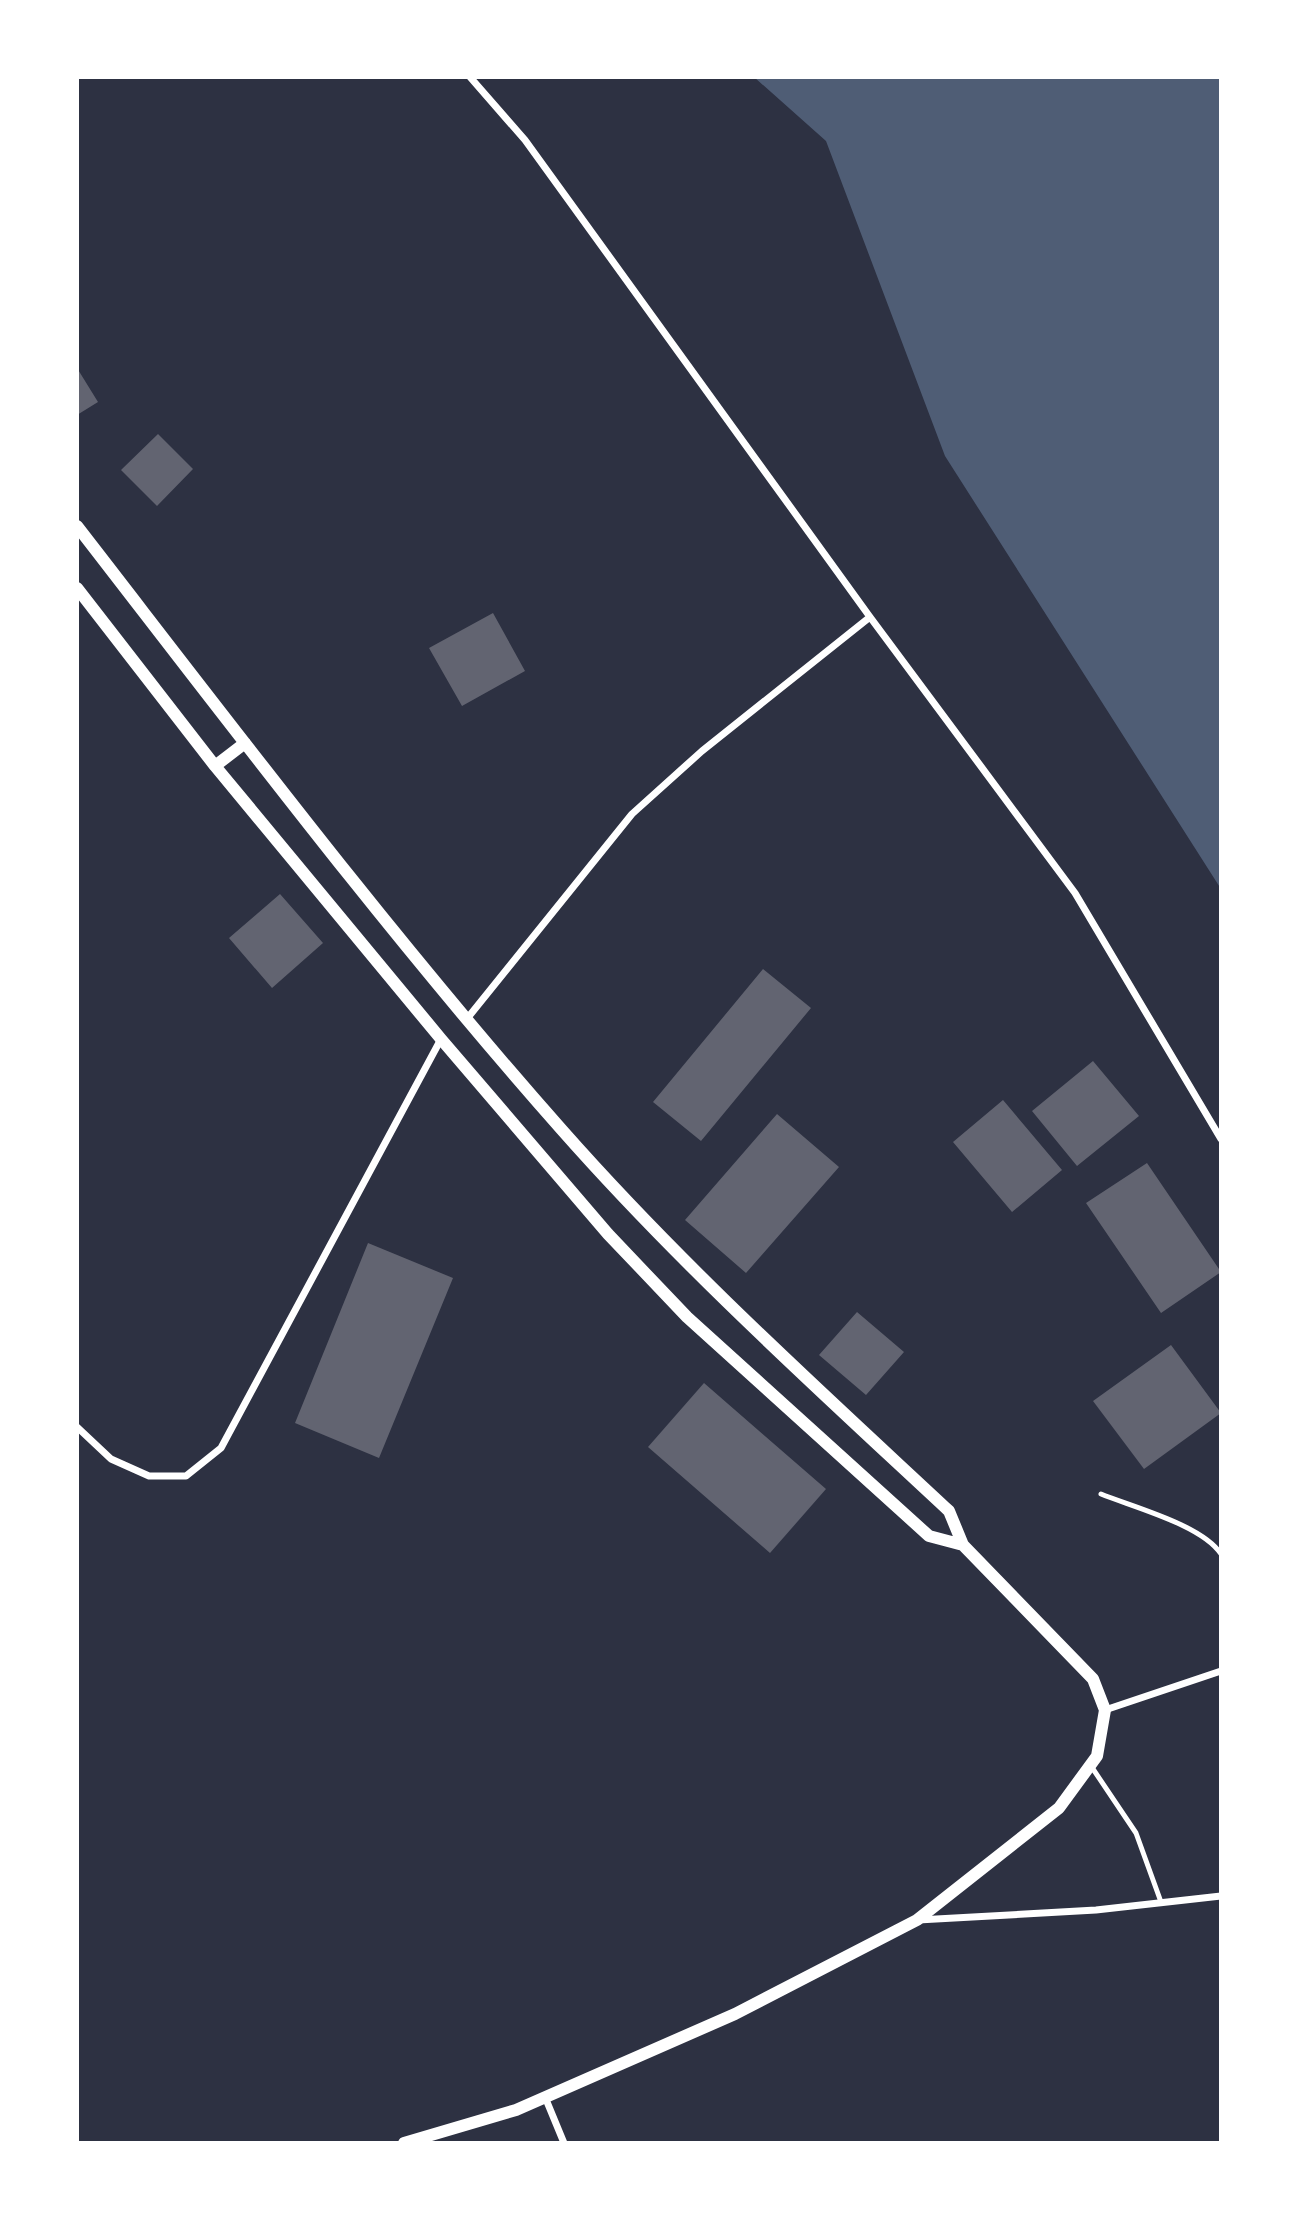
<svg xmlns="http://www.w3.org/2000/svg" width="1298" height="2220" font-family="'Sofia Sans Condensed',sans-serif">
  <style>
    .water { fill: #4f5d75 }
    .building { fill: #626471 }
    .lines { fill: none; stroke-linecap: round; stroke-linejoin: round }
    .service { stroke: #fff; stroke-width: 5 }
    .minor { stroke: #fff; stroke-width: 7 }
    .tertiary { stroke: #fff; stroke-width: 12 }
  </style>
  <rect width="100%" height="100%" fill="#2d3142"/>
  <path class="water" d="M754,77h467v812l-276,-433 -119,-315z"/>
  <path class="building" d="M77,368l21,34 -21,13z
    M158,434l35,35 -36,37 -36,-36z
    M493,613l32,58 -63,35 -33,-58z
    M280,894l43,49 -51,45 -43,-50z
    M763,969l48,39 -110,133 -48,-39z
    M1093,1061l46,55 -62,50 -45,-55z
    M1003,1100l59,70 -50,42 -59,-70z
    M777,1114l62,53 -93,106 -61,-53z
    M1147,1163l74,109 -60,41 -75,-110z
    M368,1243l85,35 -74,180 -84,-35z
    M857,1312l47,40 -38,43 -47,-40z
    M1171,1345l50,68 -77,56 -51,-68z
    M704,1383l122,106 -56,64 -122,-106z"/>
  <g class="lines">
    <path class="service" d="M1101,1494c32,13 101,31 120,60
      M1091,1766l45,67 25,69"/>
    <path class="minor" d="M470,77l55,63 345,477 205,276 146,246
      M466,1020l166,-206 70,-63 168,-134
      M77,1427l34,32 38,17h37l35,-28 220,-409
      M1105,1710l116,-39
      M918,1920l178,-10 125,-14
      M545,2097l19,46"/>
    <path class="tertiary" d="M77,526c158,204 314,411 485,604 120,136 254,257 387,381l14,34 130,134 12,31 -8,46 -38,52 -142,112 -182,94 -219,96 -112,33
      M77,588l138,178 226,273 167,195 79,83 242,219 34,9
      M215,766l30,-23"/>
  </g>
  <rect width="1298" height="2220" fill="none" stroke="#ffffff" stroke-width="158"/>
</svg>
